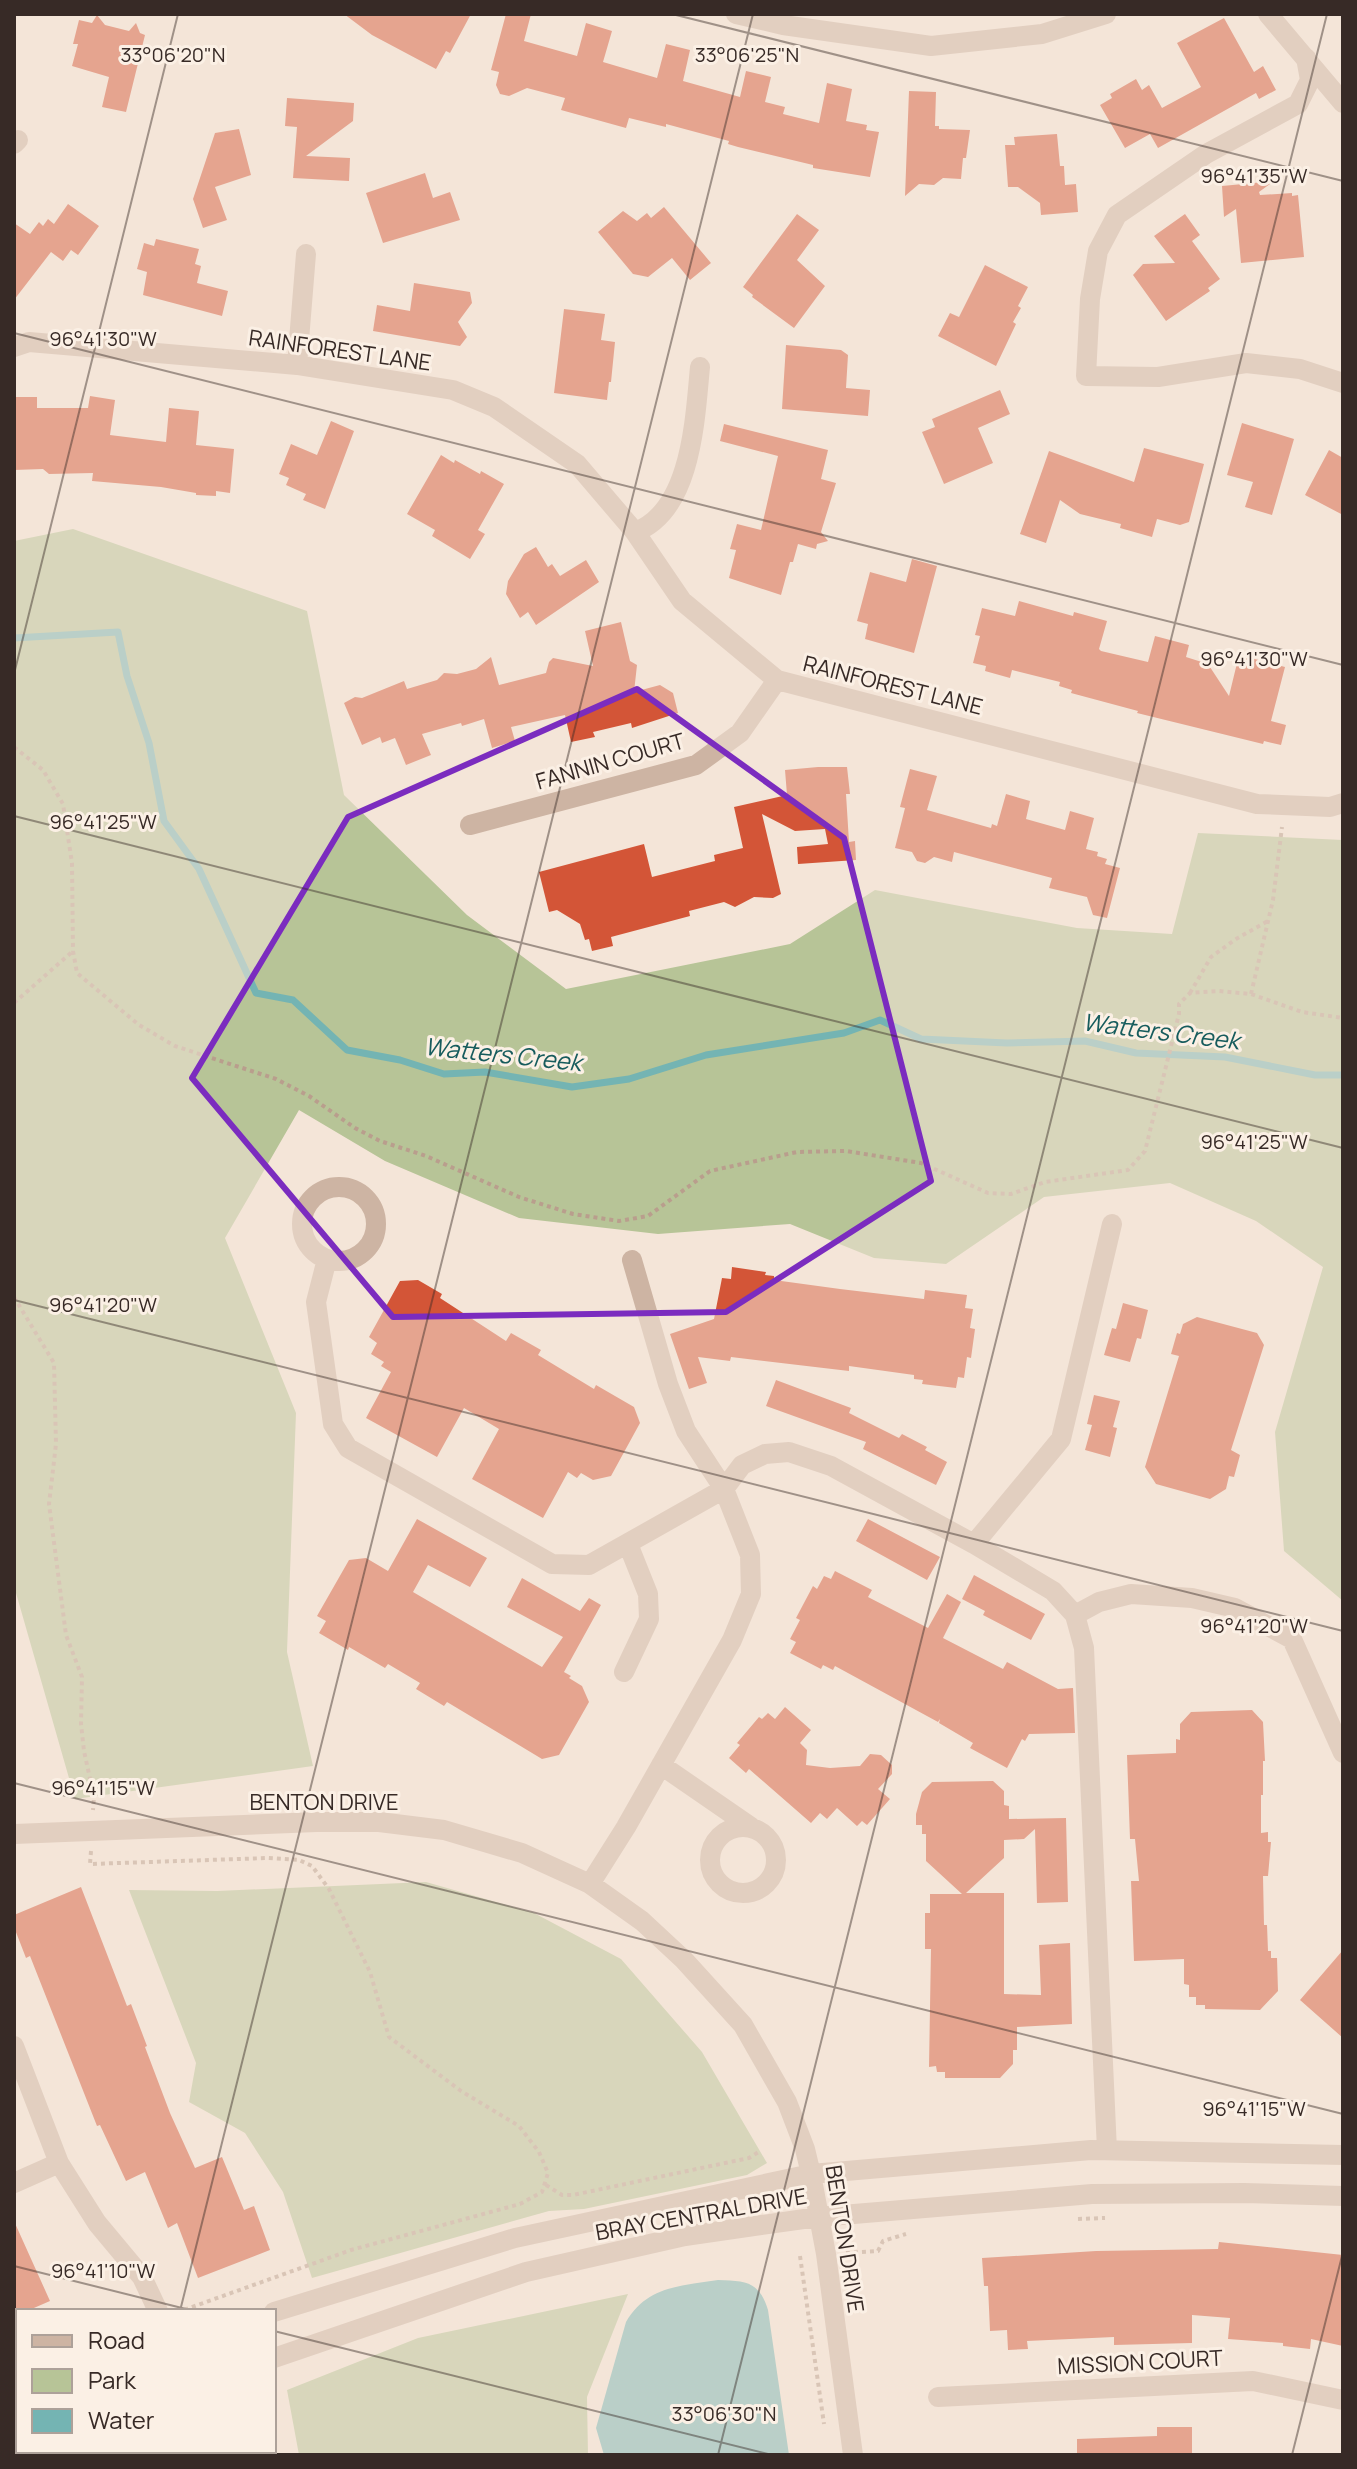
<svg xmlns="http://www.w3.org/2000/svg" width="1357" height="2469" font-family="Manrope,sans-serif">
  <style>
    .green { fill: #b7c497 }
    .water { fill: #74b4b3 }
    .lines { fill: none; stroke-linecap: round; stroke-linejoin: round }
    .stream { stroke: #74b4b3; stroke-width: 7 }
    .building { fill: #d35537 }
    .path { stroke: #b99e8d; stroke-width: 4; stroke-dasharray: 4 4; stroke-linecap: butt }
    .minor { stroke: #cdb4a3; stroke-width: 20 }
    .marked { fill: none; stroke: #7b2cbf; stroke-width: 6; stroke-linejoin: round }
    .ticks { fill: none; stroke: #372a26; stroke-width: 2; stroke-opacity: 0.45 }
    .labels { text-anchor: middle; stroke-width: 6; stroke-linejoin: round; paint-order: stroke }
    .street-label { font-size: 22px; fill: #372a26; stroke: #fbf0e5 }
    .water-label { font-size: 24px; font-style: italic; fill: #175c5d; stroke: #fbf0e5 }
    .ticks-label { font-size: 20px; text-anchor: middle; fill: #372a26; stroke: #fbf0e5; stroke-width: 6; stroke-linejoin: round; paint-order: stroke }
  </style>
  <rect width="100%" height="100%" fill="#f4e5d8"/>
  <path class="green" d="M73,529l234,82 37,184 123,120 99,74 224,-45 85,-54 202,38 95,6 26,-101 145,7v761l-59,-50 -9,-119 48,-165 -67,-46 -86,-38 -126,14 -98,67 -72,-6 -84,-34 -132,10 -139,-16 -134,-57 -86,-51 -74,128 71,175 -9,239 26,114 -238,33 -61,-213v-1045z
    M426,1882l108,31 87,46 81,93 65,111 -20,12 -163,34 -35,2 -237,67 -29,-86 -38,-59 -56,-31 7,-39 -67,-173 88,1z
    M628,2294l-41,103 1,58h-289l-12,-65 131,-52z"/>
  <path class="water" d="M718,2280c28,1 41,1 50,30l21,145h-185l-8,-27 30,-106c21,-36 54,-36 92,-42z"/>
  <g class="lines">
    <path class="stream" d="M14,638l104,-6 9,44 22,67 15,78 35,48 57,124 37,7 54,50 53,10 44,14 41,-2 87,15 57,-8 77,-24 138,-22 36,-13 41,19 86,4 78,-2 51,12 89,4 90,18h28"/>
  </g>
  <path class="building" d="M344,14h127l-21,39 -4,-2 -10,18 -64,-34z
    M506,14h25l-7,27 53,15 9,-33 26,8 -9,31 54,16 9,-34 24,6 -7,31 57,16 6,-26 25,6 -6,25 20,5 -2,7 36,9 8,-40 25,6 -6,32 21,4 -1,5 13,2 -9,45 -57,-9v-3l-75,-18 -10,-3 1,-3 -63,-17v3l-37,-9 -3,10 -65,-18 4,-12 -38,-10 -18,8 -9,-2 -4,-9 3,-13 -8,-2z
    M97,15l8,10 24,6 7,-8 4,10 5,2 -19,77 -24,-5 7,-30 -37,-11 6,-22h-5l6,-24 13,3z
    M1224,18l30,54 9,-6 13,24 -17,9 -3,-6 -98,55 -8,-14 -25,14 -25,-43 12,-7 -2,-4 26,-15 6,11 7,-5 13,23 39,-21 -24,-44z
    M909,91l27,1 -1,34h4v3l31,1 -4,28h-3l-2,21 -18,-1 -9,7 -15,-1 -14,12z
    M287,98l67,5 -1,18 -47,35 44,2 -1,23 -56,-3 4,-51 -12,-1z
    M239,129l12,46 -36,12 12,33 -24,8 -10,-29 22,-66z
    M1057,134l3,32h4l1,19 11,-1 2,28 -37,3 -1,-12 -22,-16h-10l-3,-42h10l-1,-8z
    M425,173l8,25 17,-6 10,28 -77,23 -17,-50z
    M1274,181l-15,11 1,3 32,-2v3l6,-1 6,62 -63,6 -5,-54 -12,8 -2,-31z
    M68,204l31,22 -21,29 -7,-5 -8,11 -12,-9 -37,48v-77l16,11 9,-12 4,4 5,-7 6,5z
    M664,207l47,56 -21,17 -18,-22 -24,19 -15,-3 -35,-42 25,-21 14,10 10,-8 4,5z
    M797,214l22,16 -22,30 28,26 -31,42 -42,-31 1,-2 -10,-8z
    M1185,214l15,21 -8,6 28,38 -12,9 2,3 -44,30 -33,-46 10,-11 32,-1 -21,-27z
    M156,239l43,10 -4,15 6,2 -4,17 31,8 -6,25 -79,-21 4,-23 -10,-3 7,-26 10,3z
    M985,265l43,22 -10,19 3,2 -8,14 3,2 -20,42 -58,-30 12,-23 9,4z
    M414,283l56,9 2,11 -14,19 9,15 -7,9 -87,-15 4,-26 33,6z
    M564,309l41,5 -4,26 14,2 -4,40h-2l-2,18 -53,-7z
    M786,345l55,5 7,5 -2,33 24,2 -2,26 -86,-7z
    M1000,390l10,24 -32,14 15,35 -49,21 -22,-52 13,-5 -3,-8z
    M90,396l25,4 -5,35 56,7 3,-34 30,3 -3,34 38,4 -4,44 -14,-2v5l-20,-1v-2l-35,-6 -69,-6 1,-8 -44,1 -6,-5 -29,1v-73h23v11h51z
    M331,421l23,10 -29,78 -22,-9 3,-6 -20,-9 3,-7 -10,-4 12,-30 26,11z
    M1242,423l52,16 -22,76 -27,-8 8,-25 -26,-7z
    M724,424l104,26 -7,29 15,4 -15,49 7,9 -11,3 -1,5 -18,-5 -5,18h-3l-9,33 -52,-17 7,-28 -6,-1 7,-25 24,6 17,-74 -58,-15z
    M1144,448l60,16 -15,58 -9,3 -23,-6 -5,18 -32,-9 1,-4 -41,-10 -20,-14 -14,43 -26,-9 29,-83 85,31z
    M1329,450l14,8v57l-38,-20z
    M441,455l13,8 1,-3 25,14 1,-3 23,13 -26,46 7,4 -15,25 -38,-23 3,-6 -28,-16z
    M536,547l12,20 4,-3 8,12 26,-16 13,22 -63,43 -8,-13 -8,6 -14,-24 2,-13 16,-27z
    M912,559l25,7 -23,87 -49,-14 3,-15 -11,-3 13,-49 36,10z
    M1019,601l54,15 1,-4 33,9 -8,28 2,2 47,11 7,-26 34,9 -3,12 22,7 21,32 10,-41 46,12 -14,54 15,4 -5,20 -17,-4 -1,3 -126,-31 1,-2 -67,-18 1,-3 -13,-4 1,-4 -48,-12 -2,8 -25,-7 1,-5 -13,-3 7,-27 -5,-1 7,-27 33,8z
    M621,622l9,39 7,4 -3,27 26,-7 13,8 5,20 -46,15 -1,-5 -38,9 2,5 -24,5 -6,-27 -54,12 4,14 -23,7 -8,-29 -22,7 -1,-3 -39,11 9,21 -25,10 -11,-27 -13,5 -2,-6 -18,8 -18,-42 11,-6 7,1 42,-17 3,8 30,-9 7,-7 13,1 19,-5 15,-12 8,28 47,-12 3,-11 4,-4 40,8 -8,-35z
    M818,767h29l3,27h-4l3,48 6,-1 1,19 -58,4 -1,-17 31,-3 -3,-15 -30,2 -33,-17 19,80 -8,4 -19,-1 -19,10 -11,-5 -35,9 1,5 -79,21 2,9 -21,5 -3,-12 -4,1 -5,-16 -23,-14 -8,2 -10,-40 105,-28 8,33 63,-16 -1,-6 29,-7 -9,-41 53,-12 -2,-25z
    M910,769l27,7 -10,34 64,18 1,-4 5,2 9,-32 24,7 -4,18 39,11 5,-19 24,7 -8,31 12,3 -1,4 10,3 -2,5 15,4 -13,50 -14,-3 -6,-18 -38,-9 3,-10 -98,-26 -2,10 -18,-5 -9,6 -8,-2 -5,-9 -17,-4 10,-40 -5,-1z
    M732,1267l34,5 -1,3 9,1v4l66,9 84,10 1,-9 42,5 -2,13 8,1 -3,19 5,1 -4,29 -4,-1 -3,21 -6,-1 -2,11 -34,-4 1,-4 -9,-1v-4l-65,-9v5l-118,-14 -1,4 -32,-4 9,26 -18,6 -19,-55 44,-15 8,-41 9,1z
    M418,1280l24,14 -2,4 66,43 5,-8 30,17 -3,5 56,34 2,-4 38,22 6,16 -29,53 -18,4 -12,-7 -4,5 -9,-6 -25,46 -71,-39 27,-50 -35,-21 -27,49 -71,-39 25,-46 -10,-6 3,-4 -13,-8 6,-11 -8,-6 31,-56z
    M1123,1303l25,7 -7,29 -4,-1 -7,24 -26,-7 8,-27 4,1z
    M1197,1317l60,16 7,12 -33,105 9,5 -6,22 -5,-1 -3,13 -16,10 -54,-15 -11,-17 34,-111 -8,-2 6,-21 3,1 3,-10z
    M776,1380l75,28 -2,5 50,25 3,-4 25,13 -2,3 22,12 -11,23 -73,-36 3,-7 -100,-36z
    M1094,1395l26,6 -7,26 4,1 -7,29 -25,-7 7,-25 -5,-1z
    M417,1519l70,39 -17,29 -42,-22 -15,27 129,75 21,-30 -56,-30 15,-29 58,33 9,-13 12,7 -37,67 7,4 -2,2 13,8 7,16 -30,53 -17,4 -95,-57 -3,4 -28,-17 4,-6 -32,-19 -3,4 -36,-21 -1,3 -29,-17 7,-12 -9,-5 32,-56 17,-2 22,13z
    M868,1519l72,38 -13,23 -71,-39z
    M835,1571l37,19 -4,7 60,31 19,-34 14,8 -18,36 60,31 4,-7 51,27 15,-1 2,45 -46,1 -4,7 -3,-2 -15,29 -37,-20 3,-5 -34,-20 1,-4 -2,3 -103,-56 -2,4 -10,-5 -2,4 -31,-16 6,-11 -6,-3 10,-19 -4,-2 17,-32 4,3 7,-13 7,3z
    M974,1575l71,39 -14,26 -48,-25 2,-4 -23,-12z
    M785,1707l26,23 -11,13 7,7 -1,15 24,3 30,-2 10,-12 11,1 11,10v9l-14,15 12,10 -23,26 -5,-4 -5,5 -20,-18 -10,11 -7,-6 -9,10 -62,-54 -3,4 -17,-15 11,-13 -3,-2 22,-26 3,2 6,-6 7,6z
    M1252,1710l11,12 2,39h-2v34h-2v38l7,-1v10h3l-3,34h-5l1,49h3l1,26h3v7h6l1,33 -18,19 -55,-1v-4h-9v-8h-7v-12l-5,-1v-25l-50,2 -3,-80h8l-4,-42h-5l-3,-84 49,-2v-14l4,1v-16l11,-12z
    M993,1781l11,10v14l5,1v13l57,-1 2,84 -31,1 -2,-74 -11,10 -20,1v18l-38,35h38v101l37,1 -2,-50 31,-2 2,81 -55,3v23h-4v14l-13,14h-55v-6h-8l-1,-6 -7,1 2,-118h-6v-36h5v-19h32l-36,-33v-27h-4v-9h-6v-11l6,-22 10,-10z
    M81,1887l46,119 4,-2 16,42 -2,1 25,66 25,55 27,-11 22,53 10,-4 16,44 -72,28 -21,-55 -9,5 -23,-56 -19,9 -26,-56 -3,1 -67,-170 -4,2 -12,-31v-12z
    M1343,1950v88l-43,-38z
    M14,2221l36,80 -23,10h-9v4l-4,2z
    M1219,2242l124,13v91l-32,-7 -1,10 -27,-3v-3l-55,-4 2,-21 -38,-3v28l-78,2v-8l-87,4 1,8 -20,1 -1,-20 -17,1 -2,-45h-4l-2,-28 114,-7 122,-2z
    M1157,2427h35v28h-115v-16l80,-3z"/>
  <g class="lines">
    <path class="path" d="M14,747l29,23 20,34 9,59 1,88 4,22 62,52 36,21 101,33 33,17 46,32 25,13 46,15 93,41 54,17 46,7 29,-5 62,-45 87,-19 49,-1 75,12 67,30 23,1 34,-12 83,-12 17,-19 34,-137v-10l11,-11 29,-2 32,3 51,18 41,6
      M1190,993l21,-36 25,-18 32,-18
      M1251,994l22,-94 9,-73
      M14,1003l59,-52
      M14,1297l40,66 2,81 -7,60 17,131 16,42 -1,47 3,27 10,46 -1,13
      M91,1851l-1,13 178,-6 31,2 13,6 17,23 41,83 19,65 72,54 58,35 20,26 9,21 -6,19 -22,12 -169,46 -170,61
      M546,2185l16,10h11l176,-37 11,-7
      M1078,2219l27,-1
      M846,2253l32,-2 5,-10 23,-7
      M800,2256l24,168
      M14,2384l4,-2"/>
    <path class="minor" d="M736,14l47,11 148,21 111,-12 64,-20
      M1268,14l75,89
      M1306,58l4,22 -12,24 -92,50 -89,61 -19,36 -8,48 -4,77 72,1 88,-14 54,6 43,14
      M14,144l4,-4
      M14,347l15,-5 268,23 156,25 41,17 83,57 58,68 47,69 95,79 480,124 73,3 13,-4
      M297,365l9,-111
      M635,532c57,-21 60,-114 65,-165
      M470,825l226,-60 44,-32 37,-53
      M302 1224a37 37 0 1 1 74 0a37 37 0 1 1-74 0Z
      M327,1259l-11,43 17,122 15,24 204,116 37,1 135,-76 18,-24 23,-11 24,-2 42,14 143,78 79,47 22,24 24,-13 32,-8 61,4 43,10 57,31 51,114
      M974,1544l87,-105 51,-215
      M1075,1615l9,33 23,502
      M624,1672l25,-53 -1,-25 -20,-50
      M661,1765l90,62
      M710 1860a33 33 0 1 1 66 0a33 33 0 1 1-66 0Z
      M14,1834l303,-12h62l65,8 78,23 68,31 52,37 42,39 59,65 44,77 18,47 6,25 15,80 27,201
      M590,1884l36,-57 106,-187 19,-46 -1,-39 -26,-66 -38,-58 -18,-47 -36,-124
      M14,2046l45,117 38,60 45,54 16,34
      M14,2183l45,-20
      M274,2312l241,-74 296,-64 280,-24 252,5
      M274,2358l252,-86 159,-36 133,-19 274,-23 152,-1 99,3
      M938,2397l315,-16 90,19
      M14,2423l4,-2
      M212,2451l3,4
      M50,2455l8,-4"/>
  </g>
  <path d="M0 0H1357V2469H0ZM637,689l207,149 87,343 -205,131 -333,5 -201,-239 156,-261z" fill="#f4e5d8" fill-opacity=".55" fill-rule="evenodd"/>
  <path class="marked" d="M637,689l207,149 87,343 -205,131 -333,5 -201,-239 156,-261z"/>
  <path class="ticks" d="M672,14l671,167M14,333l1329,332M14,674l164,-660M14,816l1329,332M14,1300l1329,331M14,1783l1329,331M14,2266l180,45M180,2311l573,-2297M274,2331l498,124M144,2455l1,-4M718,2455l609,-2441M1292,2455l51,-203"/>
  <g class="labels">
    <g class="street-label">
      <text transform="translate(340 350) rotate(8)" y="8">RAINFOREST LANE</text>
      <text transform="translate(893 685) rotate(14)" y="8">RAINFOREST LANE</text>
      <text transform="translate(610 761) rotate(-16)" y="8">FANNIN COURT</text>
      <text x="324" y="1810">BENTON DRIVE</text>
      <text transform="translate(701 2214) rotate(-10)" y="8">BRAY CENTRAL DRIVE</text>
      <text transform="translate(845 2239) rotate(81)" y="8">BENTON DRIVE</text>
      <text transform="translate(1140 2362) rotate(-3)" y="8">MISSION COURT</text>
    </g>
    <g class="water-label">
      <text transform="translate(1161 1032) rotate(7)" y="8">Watters Creek</text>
      <text transform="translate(503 1055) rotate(6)" y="8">Watters Creek</text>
    </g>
  </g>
  <g class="ticks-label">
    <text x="173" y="62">33°06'20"N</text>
    <text x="747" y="62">33°06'25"N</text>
    <text x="1254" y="183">96°41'35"W</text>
    <text x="103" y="346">96°41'30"W</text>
    <text x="1254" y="666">96°41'30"W</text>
    <text x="103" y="829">96°41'25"W</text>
    <text x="1254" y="1149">96°41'25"W</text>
    <text x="103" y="1312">96°41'20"W</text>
    <text x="1254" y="1633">96°41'20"W</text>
    <text x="103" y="1795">96°41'15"W</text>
    <text x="1254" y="2116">96°41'15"W</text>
    <text x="103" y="2278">96°41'10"W</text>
    <text x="724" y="2421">33°06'30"N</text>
  </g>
  <rect width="1357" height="2469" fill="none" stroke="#372a26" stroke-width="32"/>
  <rect x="16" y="2309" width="260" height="144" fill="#fbf0e5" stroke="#ada199" stroke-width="2"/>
  <rect x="32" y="2335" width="40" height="12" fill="#cdb4a3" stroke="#ada199" stroke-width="2"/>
  <text x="88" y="2349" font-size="24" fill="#372a26">Road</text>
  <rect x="32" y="2369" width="40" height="24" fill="#b7c497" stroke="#ada199" stroke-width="2"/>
  <text x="88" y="2389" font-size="24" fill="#372a26">Park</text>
  <rect x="32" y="2409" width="40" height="24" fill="#74b4b3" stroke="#ada199" stroke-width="2"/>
  <text x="88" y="2429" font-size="24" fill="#372a26">Water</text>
</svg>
